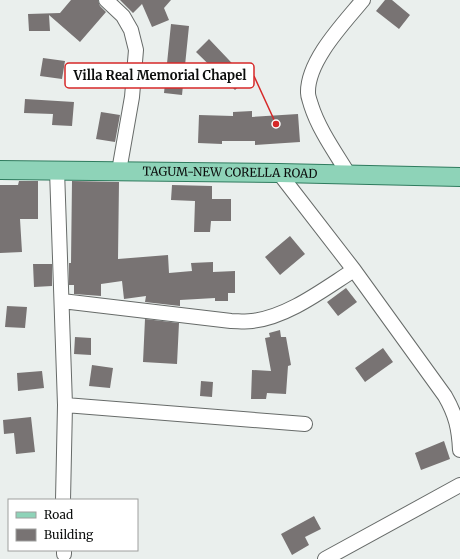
<svg xmlns="http://www.w3.org/2000/svg" width="460" height="559" font-family="Merriweather,serif">
  <style>
    .building { fill: #787373 }
    .lines { fill: none; stroke-linecap: round; stroke-linejoin: round }
    .minor-casing { stroke: #676b69; stroke-width: 16 }
    .major-casing { stroke: #2f7b5e; stroke-width: 20 }
    .minor { stroke: #fff; stroke-width: 14 }
    .major { stroke: #8ed3b8; stroke-width: 18 }
    .labels { text-anchor: middle; stroke-width: 4; stroke-linejoin: round; paint-order: stroke }
    .street-label { font-size: 12px; fill: #0c0e0d; stroke: #fff }
    .leader { fill: none; stroke: #d62828; stroke-width: 1.5 }
    .callout-dot { fill: #d62828; stroke: #fff; stroke-width: 1.5 }
    .callout { fill: #fff; stroke: #d62828; stroke-width: 1.5 }
    .callout-label { font-size: 13px; text-anchor: middle; font-weight: bold; fill: #0c0e0d }
  </style>
  <rect width="100%" height="100%" fill="#eaefed"/>
  <path class="building" d="M71,0h27l2,6 6,6 -26,30 -31,-27 1,16h-21l-1,-17 32,-1z
    M120,0h51l-7,8 5,12 -17,7 -10,-23 -9,9z
    M385,0h7l18,15 -11,14 -23,-18z
    M171,24l18,2 -7,69 -18,-2z
    M209,39l38,40 -12,11 -39,-38z
    M43,58l22,3 -3,18 -22,-3z
    M25,99l49,3 -2,24 -20,-1 1,-11 -29,-1z
    M252,111v6l46,-3 2,28 -45,3v-4h-33v3l-24,-1 1,-28 34,1v-4z
    M101,112l19,3 -5,27 -19,-3z
    M19,181h19v38h-18l2,33 -22,1v-68h18z
    M72,181l47,1 -1,77 50,-4 1,18 23,-2 -1,-8 22,-1v10l22,-1v22h-7v8h-13v-3l-35,2v6l-35,-4 1,-6 -22,3 -2,-18 -21,3v12l-27,-2v-9h-5v-22h2z
    M172,185l40,1v13h19v22h-20l-1,11h-16l1,-31 -24,-1z
    M290,236l15,18 -25,21 -15,-18z
    M33,264h19v22l-18,1z
    M346,288l11,14 -19,14 -11,-14z
    M7,306l20,1 -2,21 -20,-1z
    M145,319l34,4 -2,41 -34,-2z
    M280,330l1,7h5l5,28 -3,1 -2,28 -19,-1 -1,6h-15l1,-29 19,1 -6,-33 5,-1 -1,-4z
    M75,337l16,1v17l-17,-1z
    M383,348l10,14 -28,20 -10,-14z
    M92,365l21,3 -3,20 -21,-2z
    M42,371l2,17 -26,3 -1,-18z
    M201,381l12,1 -1,15 -12,-1z
    M31,417l4,35 -19,2 -2,-21 -10,1 -1,-14z
    M444,441l6,18 -29,11 -6,-17z
    M314,516l7,13 -16,8 4,8 -17,10 -11,-21z"/>
  <g class="lines">
    <defs>
      <path id="minor" d="M106,0l17,16 8,14 5,20 -4,47 -13,74
        M57,170l8,235 -2,95
        M279,173l75,97 91,126c11,19 14,33 15,54
        M349,175c-14,-23 -30,-45 -38,-70 -1,-4 -3,-8 -3,-12 -1,-32 36,-70 55,-93
        M62,301l169,20c7,0 14,1 21,0 36,-4 72,-32 102,-51
        M65,405l240,19
        M64,550v4
        M325,559l135,-74"/>
      <g id="major">
        <path id="s1" d="M0,170l279,3 181,4"/>
      </g>
    </defs>
    <use href="#minor" class="minor-casing"/>
    <use href="#major" class="major-casing"/>
    <use href="#minor" class="minor"/>
    <use href="#major" class="major"/>
  </g>
  <g class="labels">
    <g class="street-label">
      <text dy="4" stroke="none"><textPath href="#s1" startOffset="230">TAGUM-NEW CORELLA ROAD</textPath></text>
    </g>
  </g>
  <path class="leader" d="M276 124L254 76"/>
  <circle class="callout-dot" cx="276" cy="124" r="4"/>
  <rect class="callout" x="65" y="63" width="189" height="25" rx="4"/>
  <g class="callout-label">
    <text x="160" y="80">Villa Real Memorial Chapel</text>
  </g>
  <rect x="8" y="499" width="130" height="52" fill="#ffffff" stroke="#9e9f9e"/>
  <rect x="16" y="512" width="20" height="6" fill="#8ed3b8" stroke="#9e9f9e"/>
  <text x="44" y="519" font-size="12" fill="#0c0e0d">Road</text>
  <rect x="16" y="529" width="20" height="12" fill="#787373" stroke="#9e9f9e"/>
  <text x="44" y="539" font-size="12" fill="#0c0e0d">Building</text>
</svg>
